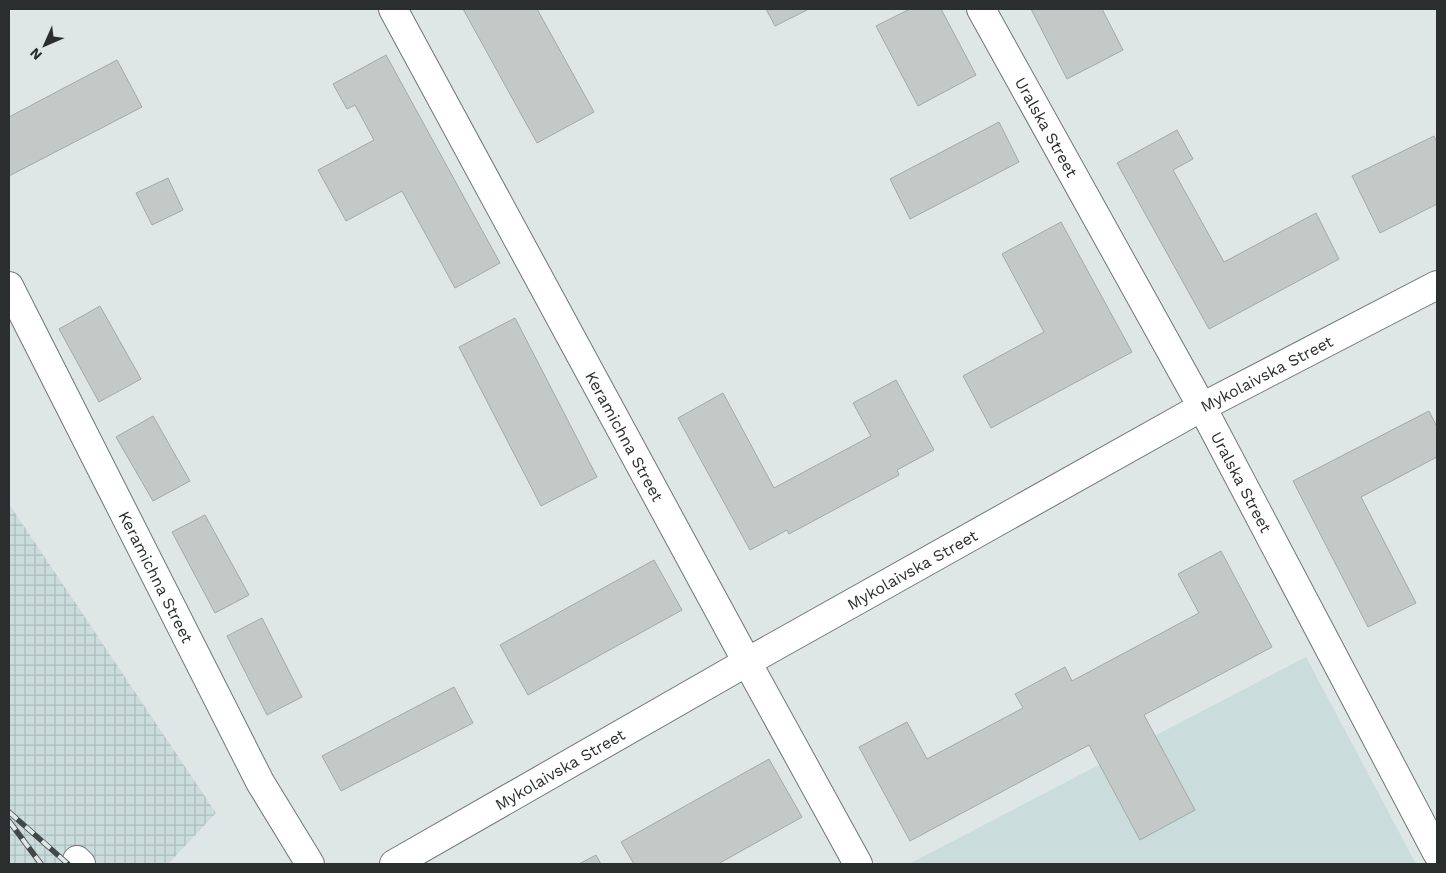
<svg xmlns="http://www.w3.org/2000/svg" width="1446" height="873" font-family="'Work Sans',sans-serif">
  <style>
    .built { fill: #cadcdc }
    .industrial { fill: url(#industrial-grid) }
    .building { fill: #c3c9c6; stroke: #a3a9a6 }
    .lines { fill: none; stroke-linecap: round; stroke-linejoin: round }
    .minor-casing { stroke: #6f7676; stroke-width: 30 }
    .minor { stroke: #fff; stroke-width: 28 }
    .rail-casing { stroke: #434747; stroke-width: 5.5 }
    .rail { stroke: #dee6e6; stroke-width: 4; stroke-dasharray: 11; stroke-linecap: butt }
    .labels { text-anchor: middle; stroke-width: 5; stroke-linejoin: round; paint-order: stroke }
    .street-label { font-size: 16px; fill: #2b2e2e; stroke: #dee6e6 }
  </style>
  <defs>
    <pattern id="industrial-grid" width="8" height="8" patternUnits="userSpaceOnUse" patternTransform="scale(1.25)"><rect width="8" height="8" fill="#cadcdc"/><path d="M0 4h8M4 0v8" fill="none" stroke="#aebdbd"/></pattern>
  </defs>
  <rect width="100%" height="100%" fill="#dee6e6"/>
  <path class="built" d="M1306,657l110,207h-507z"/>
  <path class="industrial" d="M9,504l207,309 -48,51h-159z"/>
  <path class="building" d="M463,9h74l57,103 -57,31z
    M766,9h43l-34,17z
    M910,9h31l35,66 -58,31 -42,-80z
    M1031,9h71l21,41 -56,29z
    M386,55l114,208 -45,25 -53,-97 -56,30 -28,-51 56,-30 -19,-35 -8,4 -14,-25z
    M117,60l25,47 -133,69v-59z
    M999,122l20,40 -109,57 -20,-40z
    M1177,130l16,29 -20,11 51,92 92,-49 23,46 -130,70 -92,-166z
    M1434,136l3,6v62l-57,29 -28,-57z
    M168,178l15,32 -31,15 -16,-32z
    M1061,222l71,130 -141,76 -28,-52 81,-44 -42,-78z
    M100,306l41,73 -42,23 -40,-73z
    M515,318l82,159 -56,29 -82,-159z
    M896,380l38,70 -37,20 2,5 -110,59 -2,-4 -37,20 -72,-132 45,-25 51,95 97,-52 -18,-33z
    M1429,411l8,16v30l-76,40 55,106 -48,24 -75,-146z
    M153,416l37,65 -37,20 -37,-64z
    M205,515l44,80 -34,18 -43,-81z
    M1221,551l51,96 -128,68 51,95 -55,30 -51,-95 -179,96 -51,-94 48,-25 20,37 96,-51 -8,-14 50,-27 7,14 127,-68 -21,-39z
    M654,560l28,50 -154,85 -28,-50z
    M262,618l40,79 -35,18 -40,-79z
    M454,687l19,36 -132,68 -19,-35z
    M769,759l33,58 -84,47h-84l-13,-22z
    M596,855l5,9h-22z"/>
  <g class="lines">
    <defs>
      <g id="minor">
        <path id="s1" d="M393,9l354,653 111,202"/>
        <path id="s2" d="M981,9l221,398 235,446"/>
        <path id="s3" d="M9,286l251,496 50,82"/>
        <path d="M77,860l4,4"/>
        <path id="s4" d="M394,864l353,-202 455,-255 235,-122"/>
      </g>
    </defs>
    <use href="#minor" class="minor-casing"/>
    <use href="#minor" class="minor"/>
    <defs>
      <path id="rail" d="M9,812l59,52
        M9,821l32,43"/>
    </defs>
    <use href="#rail" class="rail-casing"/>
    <use href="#rail" class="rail"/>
  </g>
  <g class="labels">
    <g class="street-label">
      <text dy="6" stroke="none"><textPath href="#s2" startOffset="135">Uralska Street</textPath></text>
      <text dy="6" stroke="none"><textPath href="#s4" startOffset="1001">Mykolaivska Street</textPath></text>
      <text dy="6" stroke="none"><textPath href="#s1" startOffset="486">Keramichna Street</textPath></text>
      <text dy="6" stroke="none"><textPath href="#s2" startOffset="540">Uralska Street</textPath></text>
      <text dy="6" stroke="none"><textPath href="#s4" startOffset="596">Mykolaivska Street</textPath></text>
      <text dy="6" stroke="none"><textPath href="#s3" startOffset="326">Keramichna Street</textPath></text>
      <text dy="6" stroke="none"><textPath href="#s4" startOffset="191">Mykolaivska Street</textPath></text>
    </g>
  </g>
  <rect width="1446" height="873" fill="none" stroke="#2b2e2e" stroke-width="20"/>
  <g transform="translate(45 45) rotate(225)" stroke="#dee6e6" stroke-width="4" paint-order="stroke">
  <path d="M0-4L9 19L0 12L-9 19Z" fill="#2b2e2e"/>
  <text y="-8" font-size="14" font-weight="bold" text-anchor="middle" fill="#2b2e2e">N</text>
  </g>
</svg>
